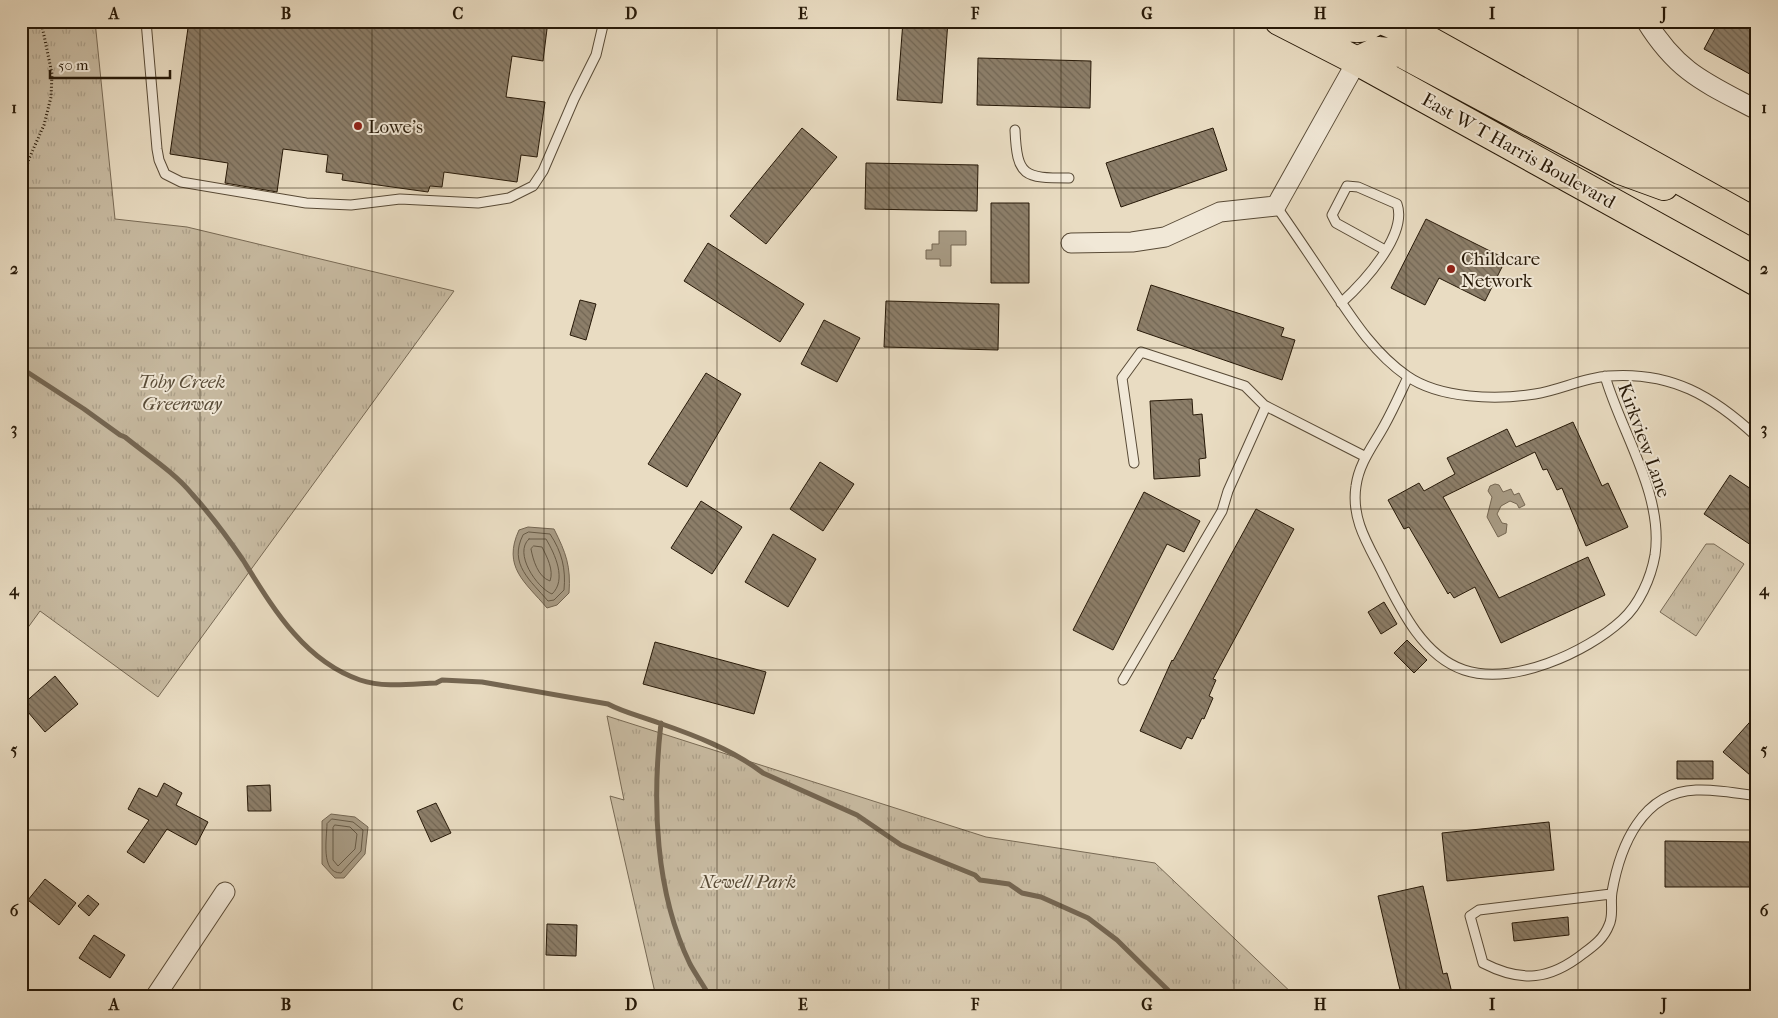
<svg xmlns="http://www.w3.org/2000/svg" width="1778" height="1018" font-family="'IM FELL French Canon',serif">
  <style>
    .park { fill: url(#park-tufts); stroke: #786a55 }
    .water { fill: #a79a83; stroke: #746652 }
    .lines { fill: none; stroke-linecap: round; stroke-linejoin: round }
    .shore { stroke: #675a46; stroke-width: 1 }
    .stream { stroke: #746652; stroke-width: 5 }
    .building { fill: url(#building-back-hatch); stroke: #271908 }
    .service-casing { stroke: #584a36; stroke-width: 11 }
    .minor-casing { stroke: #584a36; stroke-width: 21 }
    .primary-casing { stroke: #271908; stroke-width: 30 }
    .path { stroke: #271908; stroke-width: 3; stroke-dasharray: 1 2.5; stroke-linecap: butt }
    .service { stroke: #f1e8d7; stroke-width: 9 }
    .minor { stroke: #f1e8d7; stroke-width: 19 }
    .primary { stroke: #e9dcc2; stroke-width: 28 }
    .grid { fill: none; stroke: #271908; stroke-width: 1; stroke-opacity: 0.55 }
    .poi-dot { fill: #8f2418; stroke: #f1e8d7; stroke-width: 2 }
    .labels { text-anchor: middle; stroke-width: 4; stroke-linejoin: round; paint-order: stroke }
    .poi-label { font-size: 19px; fill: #271908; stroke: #f1e8d7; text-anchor: start }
    .street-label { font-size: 19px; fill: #271908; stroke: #f1e8d7 }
    .park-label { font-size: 19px; font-style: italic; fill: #574a36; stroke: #f1e8d7 }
    .neatline { fill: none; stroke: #271908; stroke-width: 2 }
    .grid-label { font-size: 16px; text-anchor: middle; font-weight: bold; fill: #271908 }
  </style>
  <defs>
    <pattern id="park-tufts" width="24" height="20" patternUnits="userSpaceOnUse" patternTransform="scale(1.25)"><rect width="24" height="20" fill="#c8bba2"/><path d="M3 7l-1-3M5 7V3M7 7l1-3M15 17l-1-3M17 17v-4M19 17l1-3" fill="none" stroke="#aca08a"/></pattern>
    <pattern id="building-back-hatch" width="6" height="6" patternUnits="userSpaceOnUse" patternTransform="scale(1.25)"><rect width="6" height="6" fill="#8c7e69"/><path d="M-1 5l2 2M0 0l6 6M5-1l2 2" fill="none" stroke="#726654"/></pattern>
  </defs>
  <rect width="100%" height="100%" fill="#e9dcc2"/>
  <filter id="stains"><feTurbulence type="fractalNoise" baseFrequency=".004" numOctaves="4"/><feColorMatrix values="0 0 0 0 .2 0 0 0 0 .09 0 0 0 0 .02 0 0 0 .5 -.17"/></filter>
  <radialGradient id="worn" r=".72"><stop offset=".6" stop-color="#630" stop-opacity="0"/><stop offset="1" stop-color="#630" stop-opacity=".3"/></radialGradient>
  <path class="park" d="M21,21h74l20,198 72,8 267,64 -296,406 -118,-86 -16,22 -3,-6z
    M1706,544h8l30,20 -48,72 -36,-24z
    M607,716l379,121 169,26 141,134h-640l-46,-201 14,4z"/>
  <path class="water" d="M939,231h27v14h-15v21h-11v-7h-14v-9h6v-6h7z
    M1495,484l4,1 4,7 8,-3 3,6 5,-2 6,12 -6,3 -2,-4 -7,-3 -9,5 -4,8 5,9 5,1 -1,9 -8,4 -11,-20 5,-20 -4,-6 2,-5z
    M528,527l26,2c12,24 17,37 15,64l-12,12 -10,3c-22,-26 -45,-41 -28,-78z
    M331,814l24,3 13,10 -3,27 -21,24h-9l-13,-14v-43z"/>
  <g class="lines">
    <path class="shore" d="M529,532l21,2c12,18 16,35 14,56l-10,10 -6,1c-17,-20 -40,-37 -25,-66z
      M529,539h17c9,15 21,41 6,55 -15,-6 -39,-41 -23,-55z
      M534,546l8,1c5,10 12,23 8,34 -12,-4 -17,-21 -19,-32z
      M332,819l21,3 10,8 -2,21 -20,22c-21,0 -14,-36 -14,-49z
      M335,825l15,2 7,7 -2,15 -17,17 -5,-6v-32z"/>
    <path class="stream" d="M21,368l63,41 36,26 5,2c22,18 49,35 67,57 18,20 36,44 51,66 30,48 61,101 117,120 24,8 51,4 76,3l6,-3 40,2 126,22c17,9 33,12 51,19 35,12 74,27 104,50l94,42 44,30 74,30 5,5 29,4 13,9 19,4 47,21 29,22 58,57
      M661,723c-9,79 -6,169 29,241 6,11 14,22 20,33
      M1730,997l6,-5 21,-1"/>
  </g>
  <path class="building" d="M189,21h359l-5,40 -31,-5 -6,41 39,5 -8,55 -16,-2 -4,27 -73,-10 -2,15 -12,-1 -2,6 -86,-12 1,-6 -17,-2 2,-17 -45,-6 -6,43 -52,-9 3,-20 -58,-9z
    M903,21h45l-6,82 -45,-3z
    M1719,21h21l17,10v47l-53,-29z
    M978,58l113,3 -1,47 -113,-3z
    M802,128l35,29 -71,87 -36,-28z
    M1213,128l14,42 -106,37 -15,-44z
    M866,163l112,2 -1,46 -112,-2z
    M991,203h38v80h-38z
    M1426,219l80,40 -21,42 -46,-23 -14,27 -34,-17z
    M708,243l96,61 -24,38 -96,-61z
    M1151,285l133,43 -3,8 14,4 -13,40 -145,-50z
    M580,300l16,4 -10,36 -16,-5z
    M886,301l113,3 -1,46 -114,-3z
    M824,320l36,18 -23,44 -36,-18z
    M706,373l35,21 -54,93 -39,-23z
    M1192,399l1,16 9,-1 4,44 -7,1 1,17 -46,3 -4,-78z
    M1573,422l29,64 6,-3 20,44 -42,19 -24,-58 -5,2 -10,-21 -4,1 -8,-18 -92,45 56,101 89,-41 17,38 -104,48 -26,-56 -21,11 -4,-6 -2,2 -39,-67 -5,2 -16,-29 31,-17 5,8 31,-17 -8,-16 60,-29 9,18z
    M820,462l34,22 -31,47 -33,-22z
    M1730,475l27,18v56l-53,-35z
    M1144,492l56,29 -16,31 -17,-8 -54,106 -40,-20z
    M701,501l41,26 -30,47 -41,-26z
    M1256,509l38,20 -81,150 3,1 -7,16 4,2 -9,21 -2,-1 -10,21 -5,-2 -6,12 -41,-18 32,-71 1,1z
    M773,534l43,25 -28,48 -43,-25z
    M1384,602l13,22 -16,10 -13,-22z
    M1407,640l20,20 -13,13 -20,-20z
    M655,642l111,30 -12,42 -111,-30z
    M55,676l23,28 -33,28 -23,-27z
    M1757,714v67l-34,-29z
    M1677,761h36v18h-36z
    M164,783l18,10 -6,12 32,17 -12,23 -29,-16 -23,34 -17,-11 22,-32 -21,-11 11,-21 18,9z
    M270,785l1,26h-23l-1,-25z
    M436,803l15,30 -20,9 -14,-31z
    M1549,822l5,48 -107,11 -5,-48z
    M1665,841l92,1v45h-92z
    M45,879l31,24 -17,22 -31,-25z
    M1423,886l20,88 4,-1 6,24h-51l-4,-15 -20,-86z
    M88,895l11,9 -10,12 -11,-10z
    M1568,917l1,18 -55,6 -2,-18z
    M547,924l30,1 -1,31 -30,-1z
    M94,935l31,20 -15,23 -31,-20z"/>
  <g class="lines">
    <defs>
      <path id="service" d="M146,21l11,128 2,11 6,14 16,8 125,21 45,2 49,-6 78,4 31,-5 24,-12 10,-15 31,-72 22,-44 8,-34
        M1015,130c2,47 9,48 54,48
        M1276,206c19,27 37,54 55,81 22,33 43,66 76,89 33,23 90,24 128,18 25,-4 48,-16 73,-18 63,-5 105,20 149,61
        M1341,303c22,-20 67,-68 56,-99l-39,-17 -11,-1 -15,29 4,8 49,27
        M1408,377c-8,17 -15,33 -24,49 -11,20 -25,37 -28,60 -5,32 11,57 25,84 18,36 41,86 83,100 48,16 122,-17 158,-50 17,-15 29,-42 33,-65 9,-60 -34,-123 -50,-179
        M1134,463l-12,-85 19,-26 104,34 19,19 102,52
        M1123,680l99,-169 6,-20 38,-85
        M1611,894l-132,16 -9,6 13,47c39,20 67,17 101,-10 11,-8 20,-15 25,-28 5,-10 1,-22 3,-33 8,-46 30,-100 84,-102 20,-1 41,3 61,6"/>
      <path id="minor" d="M1646,21c32,52 60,62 111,89
        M1071,243l61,-1 33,-5 55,-25 56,-6 81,-145
        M155,997l70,-105"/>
      <path id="primary" d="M1279,21l78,40 400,221
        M1335,21c15,9 26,10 41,0
        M1384,21l37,15 336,187
        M1357,61l21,-10 23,2 219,117 44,16"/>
    </defs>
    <use href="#service" class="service-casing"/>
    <use href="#minor" class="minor-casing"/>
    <use href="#primary" class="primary-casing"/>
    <path class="path" d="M21,209l7,-48 16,-36 7,-28 1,-23 -11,-53"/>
    <use href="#service" class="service"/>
    <use href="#minor" class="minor"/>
    <use href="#primary" class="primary"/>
  </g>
  <path class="grid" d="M200,21v976M372,21v976M544,21v976M717,21v976M889,21v976M1061,21v976M1234,21v976M1406,21v976M1578,21v976M21,188h1736M21,348h1736M21,509h1736M21,670h1736M21,830h1736"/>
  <g class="poi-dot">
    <circle cx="358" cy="126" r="5"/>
    <circle cx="1451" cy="269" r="5"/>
  </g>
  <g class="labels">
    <g class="poi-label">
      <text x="368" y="133">Lowe's</text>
      <text x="1461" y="265">Childcare<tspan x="1461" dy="22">Network</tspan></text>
    </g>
    <g class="street-label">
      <text transform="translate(1519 150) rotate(29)" y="7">East W T Harris Boulevard</text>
      <text transform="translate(1645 440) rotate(70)" y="7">Kirkview Lane</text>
    </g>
    <g class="park-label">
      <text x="182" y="388">Toby Creek<tspan x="182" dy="22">Greenway</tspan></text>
      <text x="748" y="888">Newell Park</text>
    </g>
  </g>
  <rect width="1778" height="1018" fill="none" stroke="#e9dcc2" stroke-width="55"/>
  <path d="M50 70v8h120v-8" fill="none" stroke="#271908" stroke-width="2.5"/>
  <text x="58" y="70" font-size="15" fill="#271908" stroke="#f1e8d7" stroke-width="4" paint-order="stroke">50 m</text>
  <rect x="28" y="28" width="1722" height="962" class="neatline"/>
  <g class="grid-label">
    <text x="114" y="19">A</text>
    <text x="286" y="19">B</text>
    <text x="458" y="19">C</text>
    <text x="631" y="19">D</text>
    <text x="803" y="19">E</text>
    <text x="975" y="19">F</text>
    <text x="1147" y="19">G</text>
    <text x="1320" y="19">H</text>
    <text x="1492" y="19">I</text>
    <text x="1664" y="19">J</text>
    <text x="14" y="113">1</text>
    <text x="1764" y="113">1</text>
    <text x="14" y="274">2</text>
    <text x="1764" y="274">2</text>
    <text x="14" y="434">3</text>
    <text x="1764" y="434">3</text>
    <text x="14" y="595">4</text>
    <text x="1764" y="595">4</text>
    <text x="14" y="755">5</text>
    <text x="1764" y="755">5</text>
    <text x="14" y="916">6</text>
    <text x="1764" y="916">6</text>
    <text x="114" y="1010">A</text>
    <text x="286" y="1010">B</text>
    <text x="458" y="1010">C</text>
    <text x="631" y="1010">D</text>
    <text x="803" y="1010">E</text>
    <text x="975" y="1010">F</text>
    <text x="1147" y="1010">G</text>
    <text x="1320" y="1010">H</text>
    <text x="1492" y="1010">I</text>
    <text x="1664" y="1010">J</text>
  </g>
  <rect width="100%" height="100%" filter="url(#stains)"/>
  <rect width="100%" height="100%" fill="url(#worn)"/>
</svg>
